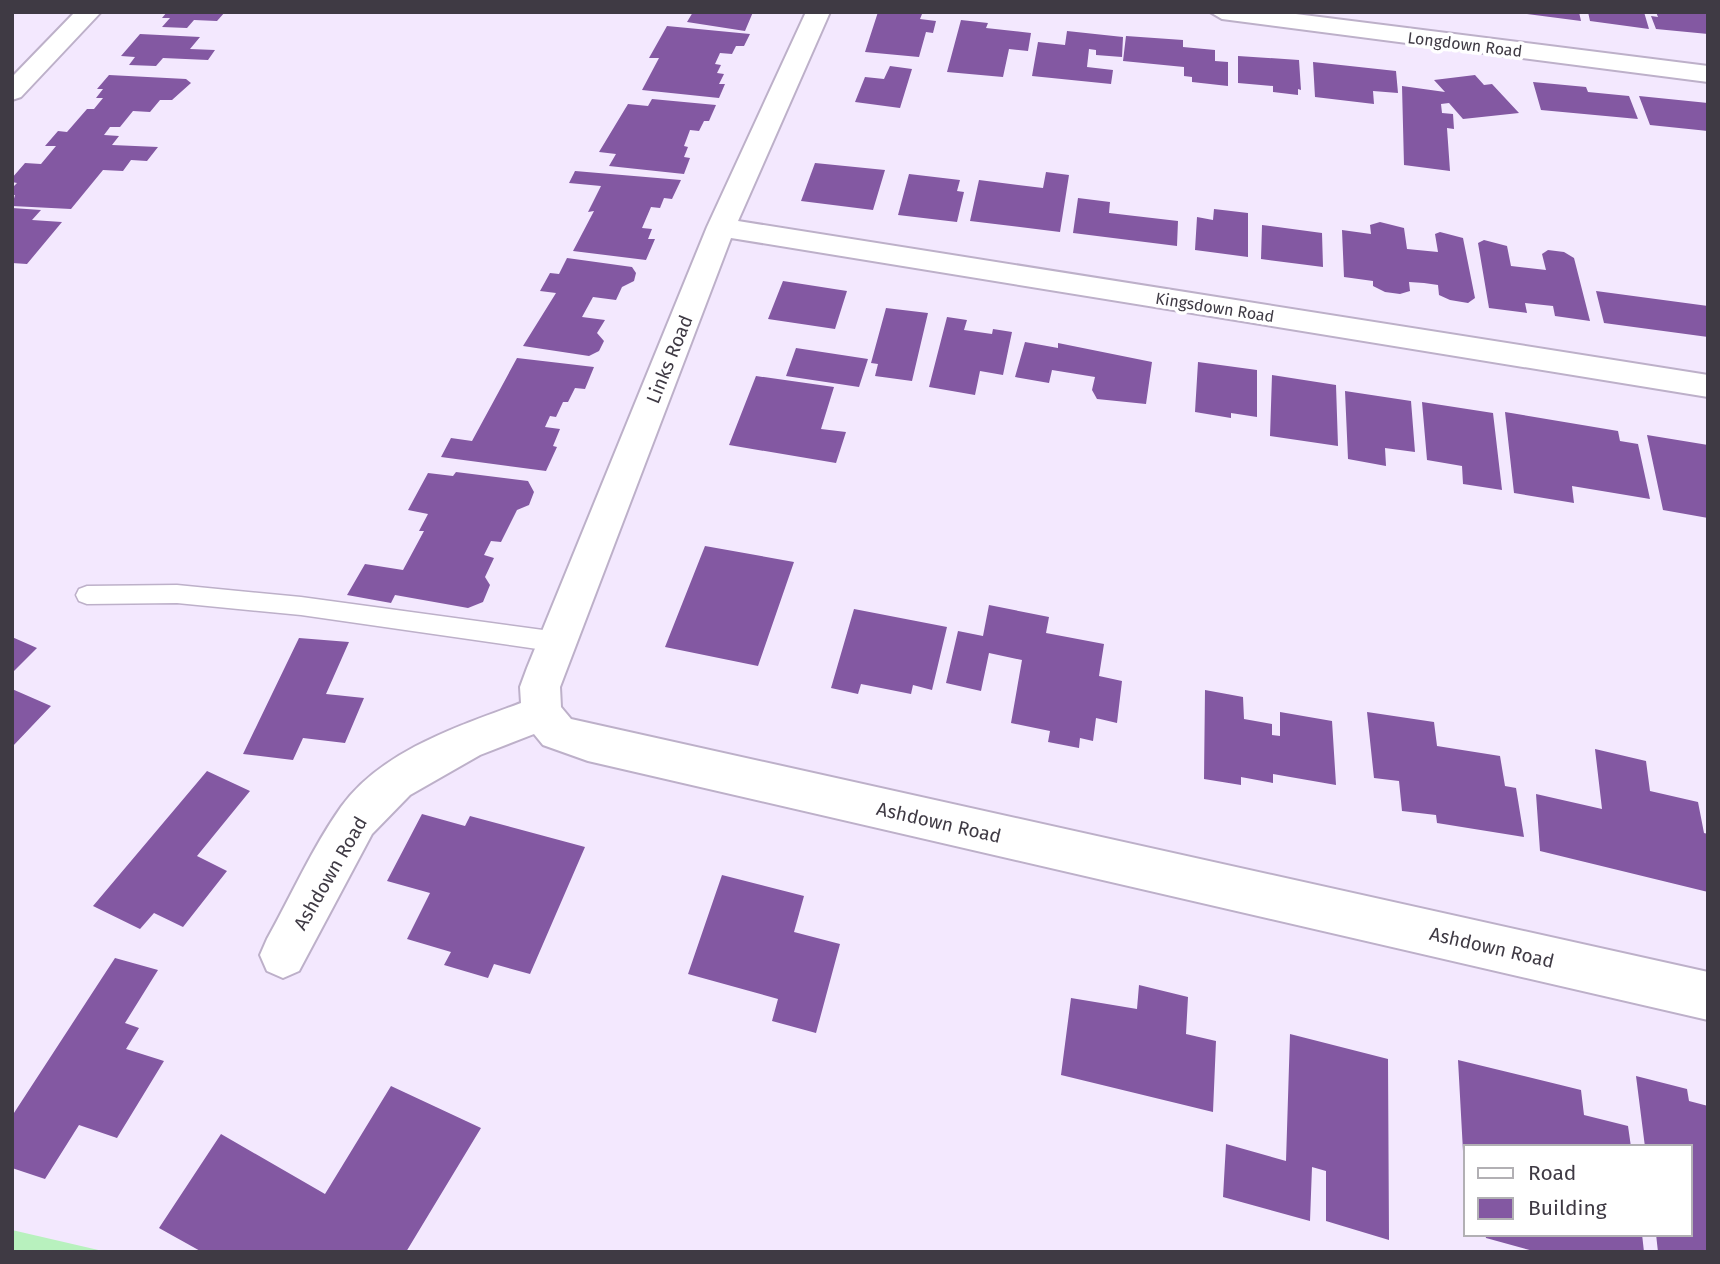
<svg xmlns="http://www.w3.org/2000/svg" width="1720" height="1264" font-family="'Fira Sans',sans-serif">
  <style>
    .green { fill: #b8f1be }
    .building { fill: #8358a2 }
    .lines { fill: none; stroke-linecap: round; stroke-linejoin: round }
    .lane-casing { stroke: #bdb0c9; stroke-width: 3 }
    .street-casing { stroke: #bdb0c9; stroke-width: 4 }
    .lane { fill: #fff; fill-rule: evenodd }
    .street { fill: #fff; fill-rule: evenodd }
    .labels { text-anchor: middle; stroke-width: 7; stroke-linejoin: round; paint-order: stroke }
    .far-street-label { font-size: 16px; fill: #3f3a44; stroke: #fff }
    .street-label { font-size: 19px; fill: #3f3a44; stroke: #fff }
  </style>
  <rect width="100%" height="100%" fill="#f3e8fe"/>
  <path class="green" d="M12,1230l95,22h-95z"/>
  <path class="building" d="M167,12h58l-8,9 -23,-1 -7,8 -25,-1 8,-9h-8z
    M693,12h60l-8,19 -58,-9z
    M878,12l44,2 -2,5 16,2 -3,12 -7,-1 -7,25 -54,-5z
    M1527,12h52l2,9 -54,-7z
    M1588,12h56l5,17 -59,-8z
    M1656,12h52v22l-52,-5 -5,-13 7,1z
    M961,20l27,3 -2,5 45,5 -3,18 -19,-2 -6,28 -56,-5z
    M667,26l83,8 -6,12h-8l-4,8 -12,-1 -5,11 6,1 -4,8 7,1 -5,10h6l-6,14 -77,-8 17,-32h-10z
    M1067,31l56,6 -1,20 -26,-2v-5l-7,-1 -2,18 26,3 -2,14 -79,-8 6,-34 27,3z
    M140,34l60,3 -10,12 25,1 -7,10 -45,-2 -7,8 -27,-1 6,-8 -14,-1z
    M1126,36l57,4v7l32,3v11l13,1v24l-36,-4v-5l-8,-1v-9l-61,-6z
    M1238,56l61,4 2,30 -3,-1v6l-25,-3v-6l-35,-3z
    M1313,62l83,9 2,22 -25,-2 1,13 -59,-7z
    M890,66l22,3 -12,39 -45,-6 10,-25 19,2z
    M109,75l77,4 5,4 -19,17h-12l-10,12 -17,-1 -13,16h-10l-6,8 15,1 -7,9 46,2 -11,14 -16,-1 -8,11 -20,-1 -32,39 -59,-3 3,-11h-3v-7l5,-5 -5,-1v-4l13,-15 16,1 15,-18h-11l13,-15 9,1 20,-23h7l9,-11h-7l7,-9h-6z
    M1475,75l9,10 8,-1 27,29 -56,6 -14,-16 -8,1 1,9 11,1 1,15 -7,-1 3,43 -46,-6 -2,-79 43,6 -11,-12z
    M1533,82l53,5 2,5 41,4 9,23 -97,-9z
    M1639,96l69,7v28l-58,-6z
    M652,99l64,6 -7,16h-5l-5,10 -9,-1 -6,16 4,1 -4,10 6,1 -6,16 -75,-8 7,-12 -17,-2 29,-48 20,2z
    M815,163l70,7 -12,40 -72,-9z
    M575,171l106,9 -9,19 -8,-1 -4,10 -9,-1 -9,21 10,1 -4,10h7l-9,21 -73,-9 21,-40 -6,1 13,-26 -32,-3z
    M1046,172l23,3 -9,57 -90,-11 9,-41 64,8z
    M909,174l51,6 -3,11 7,1 -7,30 -59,-7z
    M1078,198l32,4 -1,11 69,8 -1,25 -104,-13z
    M12,208l29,2 -9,10 30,2 -35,42 -15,-1z
    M1214,209l34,4v44l-53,-7 2,-33 16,3z
    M1380,222l24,6 3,21 31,3 -3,-18 5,-2 23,6 12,60 -7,5 -18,-3 -11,-5 -1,-10 -14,-2 -15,-1 1,9 -10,3 -15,-2 -12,-6v-5l-29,-4 -2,-47 29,4 -1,-9z
    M1262,225l60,8 1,34 -62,-8z
    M1484,240l23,6 4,20 35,4 -4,-16 6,-4 16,2 10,6 16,63 -35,-5 -2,-10 -28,-3 2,10 -38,-5 -11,-65z
    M567,258l65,9 4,6 -2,8 -12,6 -6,13 -23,-3 -11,20 23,3 -8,13 7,8 -5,10 -10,5 -66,-10 33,-53 -16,-2 10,-18 9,1z
    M783,281l64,10 -12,38 -67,-10z
    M1596,291l112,15v31l-104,-14z
    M886,308l42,5 -16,68 -37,-5 3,-12 -7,-1z
    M947,317l20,3 -3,10 28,4 1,-5 19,3 -9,43 -23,-4 -5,24 -46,-8z
    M1025,342l33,6v-5l94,19 -6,42 -49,-5 -5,-9 3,-13 -43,-7 -3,13 -34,-6z
    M796,348l72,11 -9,28 -73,-11z
    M517,358l77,9 -9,22 -10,-1 -7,14h-5l-7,15 -6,-1 -5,11 15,2 -7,17 4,1 -11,24 -105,-14 10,-19 21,3z
    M1198,362l59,8v47l-26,-4v5l-36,-6z
    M1272,375l64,10 2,61 -68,-10z
    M756,376l78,11 -13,42 25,3 -10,31 -107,-18z
    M1345,391l66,10 4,51 -30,-4 1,18 -38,-7z
    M1422,402l71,11 9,77 -39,-6 -1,-18 -35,-6z
    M1505,412l113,19 2,10 18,3 12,55 -78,-13 2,17 -60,-10z
    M1647,435l61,10v73l-45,-8z
    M456,472l72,9 6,11 -5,13 -12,5 -16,32 -10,-1 -7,14 10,3 -9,19 5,8 -7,17 -15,6 -73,-13 -4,8 -44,-8 18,-31 38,6 21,-39h-5l9,-17 -20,-4 20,-37 25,3z
    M705,546l89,16 -36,104 -93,-19z
    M989,605l60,12 -3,16 58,11 -5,32 23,5 -5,42 -21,-5 -3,23 -13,-3 -1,10 -31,-6 2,-11 -39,-8 11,-63 -33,-7 -8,38 -35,-8 12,-52 25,5z
    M854,609l93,18 -15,63 -19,-5 -2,9 -50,-10 -3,10 -27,-6z
    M12,637l25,11 -25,25z
    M299,638l50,4 -23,52 38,4 -19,45 -42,-5 -10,22 -50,-6z
    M12,689l39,17 -39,41z
    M1205,690l38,7 1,22 28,5v11l8,1v-24l52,9 4,64 -63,-11v9l-32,-6v8l-37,-6z
    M1367,712l67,10 3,24 63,10 5,30 11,2 8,49 -87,-14 -1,-8 -34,-4 -3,-30 -25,-3z
    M1595,749l51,12 4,30 48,11 6,31 4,1v58l-168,-41 -4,-57 66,15z
    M207,771l43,20 -53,65 30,15 -44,56 -29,-14 -14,16 -47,-23z
    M422,814l43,12 5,-10 115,31 -55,127 -36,-10 -6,14 -44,-13 7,-13 -44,-13 23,-46 -43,-12z
    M722,875l82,21 -10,36 46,12 -24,89 -44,-12 6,-22 -90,-25z
    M115,958l43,12 -33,53 14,5 -13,21 38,12 -47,77 -38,-13 -34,54 -33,-11v-52z
    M1139,985l49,12 -2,37 30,7 -3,71 -152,-37 10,-77 66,11z
    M1290,1034l98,25 1,181 -63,-19v-50l-14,-4 -2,54 -87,-24 3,-53 60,17z
    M1458,1060l123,30 3,25 44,11 3,21h-165v5l-3,-1z
    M1636,1076l51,13 2,12 19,5v146h-50l-2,-18h34v-87h-45z
    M391,1086l90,42 -75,124h-204l-43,-24 62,-94 104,60z
    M1485,1234h157l2,18h-107l-51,-14z"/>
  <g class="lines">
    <defs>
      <path id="lane" d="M177,585l124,12 257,35 8,3 3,7 -3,7 -8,3 -257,-37 -124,-12 -90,1 -8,-3 -3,-6 3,-6 8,-3z"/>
      <path id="street" d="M75,12h26l-80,85 -9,3v-23z
        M806,12h24l-92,209 970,154v22l-977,-159 -171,449 1,20 10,12 1137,253v48l-1120,-259 -45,-16 -9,-11 -54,21 -70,40 -38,39 -73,137 -16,7 -16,-7 -7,-16 7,-16c24,-43 45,-91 74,-132 40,-56 118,-81 180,-104l-1,-16 7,-19 180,-441z
        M1210,12h70l428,54v16l-486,-63z"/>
    </defs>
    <use href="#lane" class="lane-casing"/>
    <use href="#street" class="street-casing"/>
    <use href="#lane" class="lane"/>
    <use href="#street" class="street"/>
  </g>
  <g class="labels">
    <g class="far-street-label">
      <text transform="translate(1465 44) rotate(7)" y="6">Longdown Road</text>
      <text transform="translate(1215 307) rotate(9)" y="6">Kingsdown Road</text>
    </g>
    <g class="street-label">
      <text transform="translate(669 359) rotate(-68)" y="7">Links Road</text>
      <text transform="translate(939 822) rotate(13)" y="7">Ashdown Road</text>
      <text transform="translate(330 873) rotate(-60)" y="7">Ashdown Road</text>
      <text transform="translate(1492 947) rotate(13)" y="7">Ashdown Road</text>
    </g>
  </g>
  <rect width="1720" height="1264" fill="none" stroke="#3f3a44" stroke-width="28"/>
  <rect x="1464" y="1145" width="228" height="91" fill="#ffffff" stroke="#b2b0b4" stroke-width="2"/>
  <rect x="1478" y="1168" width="35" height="10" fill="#ffffff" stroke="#b2b0b4" stroke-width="2"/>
  <text x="1528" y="1180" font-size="21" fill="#3f3a44">Road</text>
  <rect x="1478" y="1198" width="35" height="21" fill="#8358a2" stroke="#b2b0b4" stroke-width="2"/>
  <text x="1528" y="1215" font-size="21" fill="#3f3a44">Building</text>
</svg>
